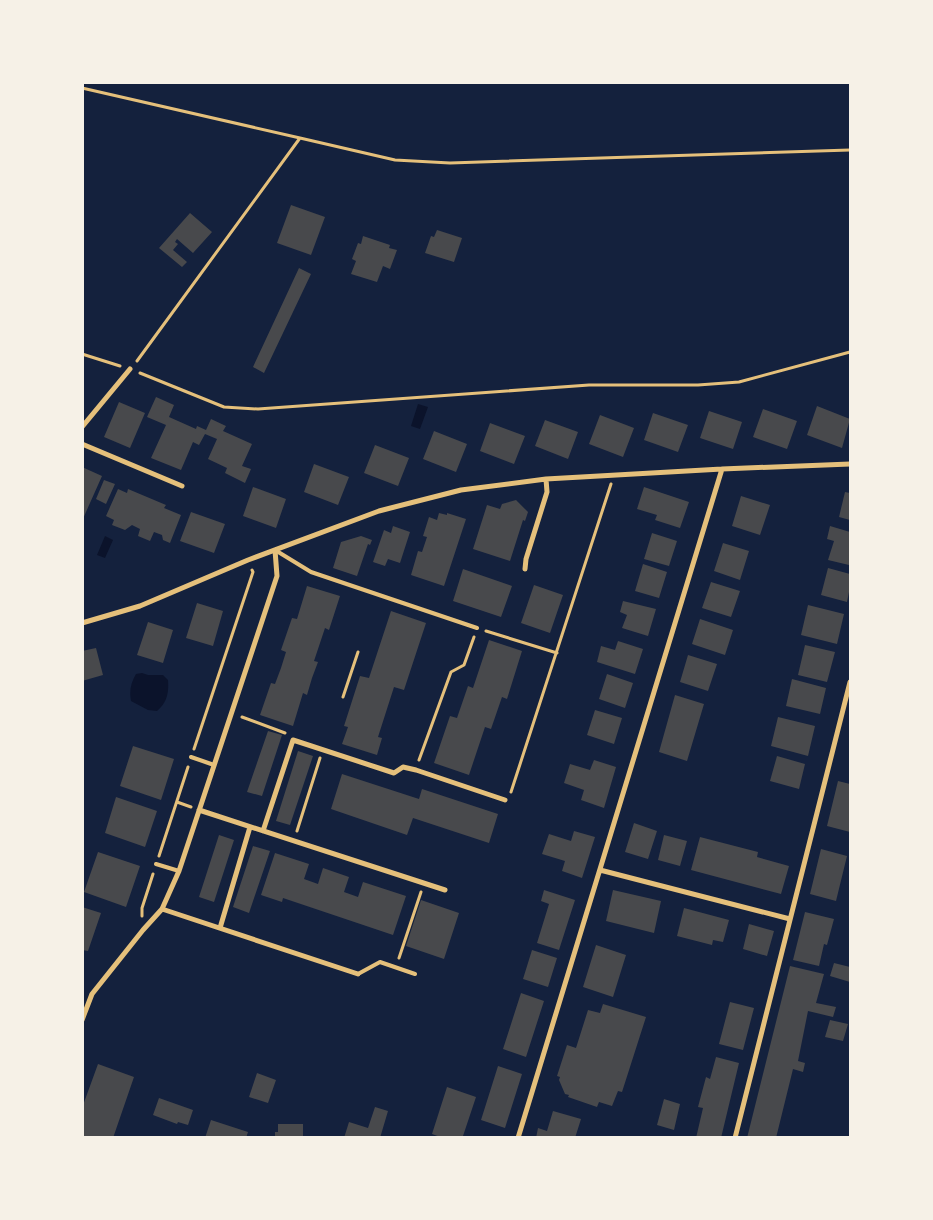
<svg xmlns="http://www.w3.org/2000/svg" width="933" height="1220" font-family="'Golos Text',sans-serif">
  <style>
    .water { fill: #0b132b }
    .building { fill: #48494c }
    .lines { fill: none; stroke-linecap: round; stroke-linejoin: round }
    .path { stroke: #e5c07b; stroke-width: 3 }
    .service { stroke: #e5c07b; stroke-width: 4 }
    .minor { stroke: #e5c07b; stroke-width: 5 }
  </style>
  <rect width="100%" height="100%" fill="#14213d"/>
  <path class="water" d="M418,404l10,3 -8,22 -9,-3z
    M105,536l8,4 -8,18 -8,-3z
    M142,673l6,2h15l5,5c1,13 -1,23 -11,31l-9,-1 -17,-9c-2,-11 0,-18 5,-27z"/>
  <path class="building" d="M291,205l34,12 -14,38 -34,-12z
    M190,213l22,19 -19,21 -16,-14 -2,3 3,2 -5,6 14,12 -5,5 -23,-19z
    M437,230l25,8 -8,24 -29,-9 6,-17 3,1z
    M363,236l27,9 -1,3 8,2 -7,19 -7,-3 -6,16 -26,-8 5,-13 -4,-2 6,-16 3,1z
    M299,268l12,6 -47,99 -11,-6z
    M156,397l18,8 -5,12 27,12 1,-3 9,4 5,-11 15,7 -3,5 29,13 -10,22 9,3 -6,14 -20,-10 2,-5 -19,-9 9,-20 -12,-5 -6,11 -6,-3 -12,28 -30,-12 15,-33 -19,-8z
    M119,402l26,11 -15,35 -26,-11z
    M817,406l33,13 -8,29 -35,-13z
    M763,409l34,12 -10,28 -34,-12z
    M709,411l33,11 -9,27 -33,-11z
    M653,413l35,12 -10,27 -34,-12z
    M600,415l34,13 -11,29 -34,-13z
    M545,420l33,12 -10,27 -33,-13z
    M490,423l35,13 -11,28 -34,-13z
    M434,431l33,13 -11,28 -33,-13z
    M375,445l34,13 -11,28 -34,-13z
    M314,464l35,13 -11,28 -34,-13z
    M82,467l20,9 -20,45z
    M104,480l11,4 -9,20 -10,-5z
    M253,487l33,12 -10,29 -33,-12z
    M644,487l45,15 -9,26 -25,-8 2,-5 -20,-6z
    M118,489l9,4 1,-4 38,16 -2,3 17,7 -11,28 -7,-3 -1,-5 -8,-3 -4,9 -12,-5 2,-7 -8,-4 -7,5 -13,-5 2,-5 -8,-4z
    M845,492l5,1v27l-11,-3z
    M741,496l29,9 -10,30 -28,-9z
    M516,500l12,12 -3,9 -2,-1 -13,41 -37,-12 14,-44 13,4 2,-5z
    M191,512l34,12 -11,29 -34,-12z
    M439,513l8,2v-2l19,6 -22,67 -33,-11 7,-24 4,1 5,-15 -4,-1 6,-19 8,3z
    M393,526l17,6 -10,31 -12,-4 -3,7 -12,-4 11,-32 7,3z
    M830,526l20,6v28l-1,5 -21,-5 6,-19 -7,-2z
    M652,533l25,8 -8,25 -25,-7z
    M361,536l11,4 -2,5 -2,-1 -11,32 -24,-8 8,-26z
    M723,543l26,8 -9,29 -26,-9z
    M643,564l24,8 -8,26 -24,-7z
    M828,568l22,6v13l-3,15 -26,-7z
    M463,569l49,17 -11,31 -48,-16z
    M711,582l29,9 -9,26 -29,-9z
    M534,585l29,10 -13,38 -29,-10z
    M307,586l33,10 -11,34 -4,-2 -11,33 4,1 -6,16 -5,17 -4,-2 -10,33 -33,-11 11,-32 4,1 6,-16 5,-16 -5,-2 11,-32 5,1z
    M623,601l33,8 -8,27 -26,-8 5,-13 -7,-3z
    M197,603l26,8 -10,35 -27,-8z
    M808,605l36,9 -7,30 -36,-9z
    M391,611l35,12 -22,67 -10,-3 -16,50 4,1 -5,17 -35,-11 6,-17 -4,-1 16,-50 9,2z
    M700,619l33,11 -8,25 -33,-11z
    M148,622l25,8 -10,33 -26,-8z
    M489,640l33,11 -15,48 -5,-2 -11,32 -6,-2 -16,48 -35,-12 16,-47 7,2 11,-32 5,2z
    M618,641l25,8 -8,25 -38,-12 4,-16 14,4z
    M805,645l30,7 -8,30 -29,-7z
    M96,648l7,27 -21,6v-30z
    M688,655l29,9 -9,27 -28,-9z
    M607,674l26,9 -8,25 -26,-9z
    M792,679l34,9 -6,26 -34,-8z
    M675,695l29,9 -17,57 -28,-9z
    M595,710l27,8 -8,26 -27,-9z
    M778,717l37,9 -7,30 -37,-10z
    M268,731l14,4 -20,61 -15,-4z
    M133,746l41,13 -13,41 -41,-14z
    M298,751l15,5 -23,69 -14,-4z
    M777,756l28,8 -6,25 -29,-8z
    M594,760l22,7 -12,41 -23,-8 3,-10 -20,-7 6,-19 20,6z
    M342,774l77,25 3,-10 76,25 -9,29 -76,-25 -6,17 -76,-26z
    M838,781l12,3v48l-23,-6z
    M116,797l41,14 -12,36 -40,-14z
    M634,823l23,8 -9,28 -23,-7z
    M574,831l21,6 -13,41 -20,-7 3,-10 -23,-7 7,-20 22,7z
    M219,835l15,5 -20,62 -15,-5z
    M664,835l23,6 -7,25 -22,-6z
    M700,837l58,15 -1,5 32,9 -8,28 -90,-24z
    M253,846l17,5 -21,62 -16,-6z
    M821,849l26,7 -11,45 -26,-7z
    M98,852l42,14 -14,41 -42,-15z
    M275,853l34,11 -5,15 14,5 5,-16 26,9 -5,15 14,5 5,-15 43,14 -13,39 -110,-37 -1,4 -21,-7z
    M544,890l31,10 -16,50 -22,-7 12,-39 -8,-3z
    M613,890l48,11 -7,32 -48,-12z
    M421,900l38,13 -15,46 -38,-13z
    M82,907l19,6 -13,38 -6,-1z
    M684,908l45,12 -6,22 -10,-2 -1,5 -35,-9z
    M805,912l29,7 -7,26 -3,-1 -5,22 -26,-6z
    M749,924l25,7 -7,25 -24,-7z
    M596,945l30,10 -13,42 -30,-10z
    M532,950l25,8 -9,29 -25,-8z
    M834,963l16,4v15l-20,-6z
    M790,966l34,8 -8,29 20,4 -3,10 -25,-6 -10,50 7,2 -2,9 -10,-3 -17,69h-29z
    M521,993l23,8 -18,56 -23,-8z
    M730,1002l24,6 -11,42 -24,-6z
    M603,1004l43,13 -24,75 -4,-1 -6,15 -13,-4 -2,5 -29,-10 1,-2 -4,-1 -6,-14 1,-3 -3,-1 10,-31 9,3 12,-38 12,3z
    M830,1020l18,4 -5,17 -18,-4z
    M716,1057l23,6 -18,75h-25l7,-30 -5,-1 8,-30 4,2z
    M98,1064l36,13 -21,61h-31v-30z
    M498,1066l24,8 -17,54 -24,-8z
    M257,1073l19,7 -8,23 -19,-6z
    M447,1087l29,10 -13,39 4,2h-24l-11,-4z
    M159,1098l34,12 -5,15 -10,-3 -1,2 -24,-9z
    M664,1099l16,5 -6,26 -17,-5z
    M375,1107l13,4 -8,27h-36l5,-16 19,6z
    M553,1111l28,8 -6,19h-39l2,-10 9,3z
    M211,1120l37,12 -2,6h-41z
    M278,1124h25v14h-28v-6h3z"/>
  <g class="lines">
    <path class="path" d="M82,88l218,50
      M82,354l38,12
      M137,361l163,-223 95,22 55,3 400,-13
      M140,373l84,34 34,2 331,-24h109l41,-3 111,-30
      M486,631l71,22
      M343,697l15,-45
      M242,717l43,16
      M194,749l59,-177 -1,-2
      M419,760l32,-88 13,-7 10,-28
      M511,792l100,-308
      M177,802l14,5
      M297,831l23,-73
      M159,856l29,-89
      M142,916v-8l11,-34
      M399,958l22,-66"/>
    <path class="service" d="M275,550l36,22 166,56
      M191,757l23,8
      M156,864l23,7
      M358,974l22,-12 35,12"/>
    <path class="minor" d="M82,427l48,-58
      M82,444l100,42
      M525,569l1,-10 21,-67 -1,-13
      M82,623l58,-17 108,-46 131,-49 82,-21 85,-11 176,-10 128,-5
      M199,810l246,80
      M263,831l30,-91 101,33 9,-6 13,3 89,30
      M600,870l190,49
      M162,909l196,65
      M220,928l30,-101
      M82,1020l10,-26 51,-64 19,-21 17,-38 98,-295 -2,-26
      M518,1138l204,-669
      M735,1138l115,-456"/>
  </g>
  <rect width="933" height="1220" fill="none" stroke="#f6f1e7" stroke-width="168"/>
</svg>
